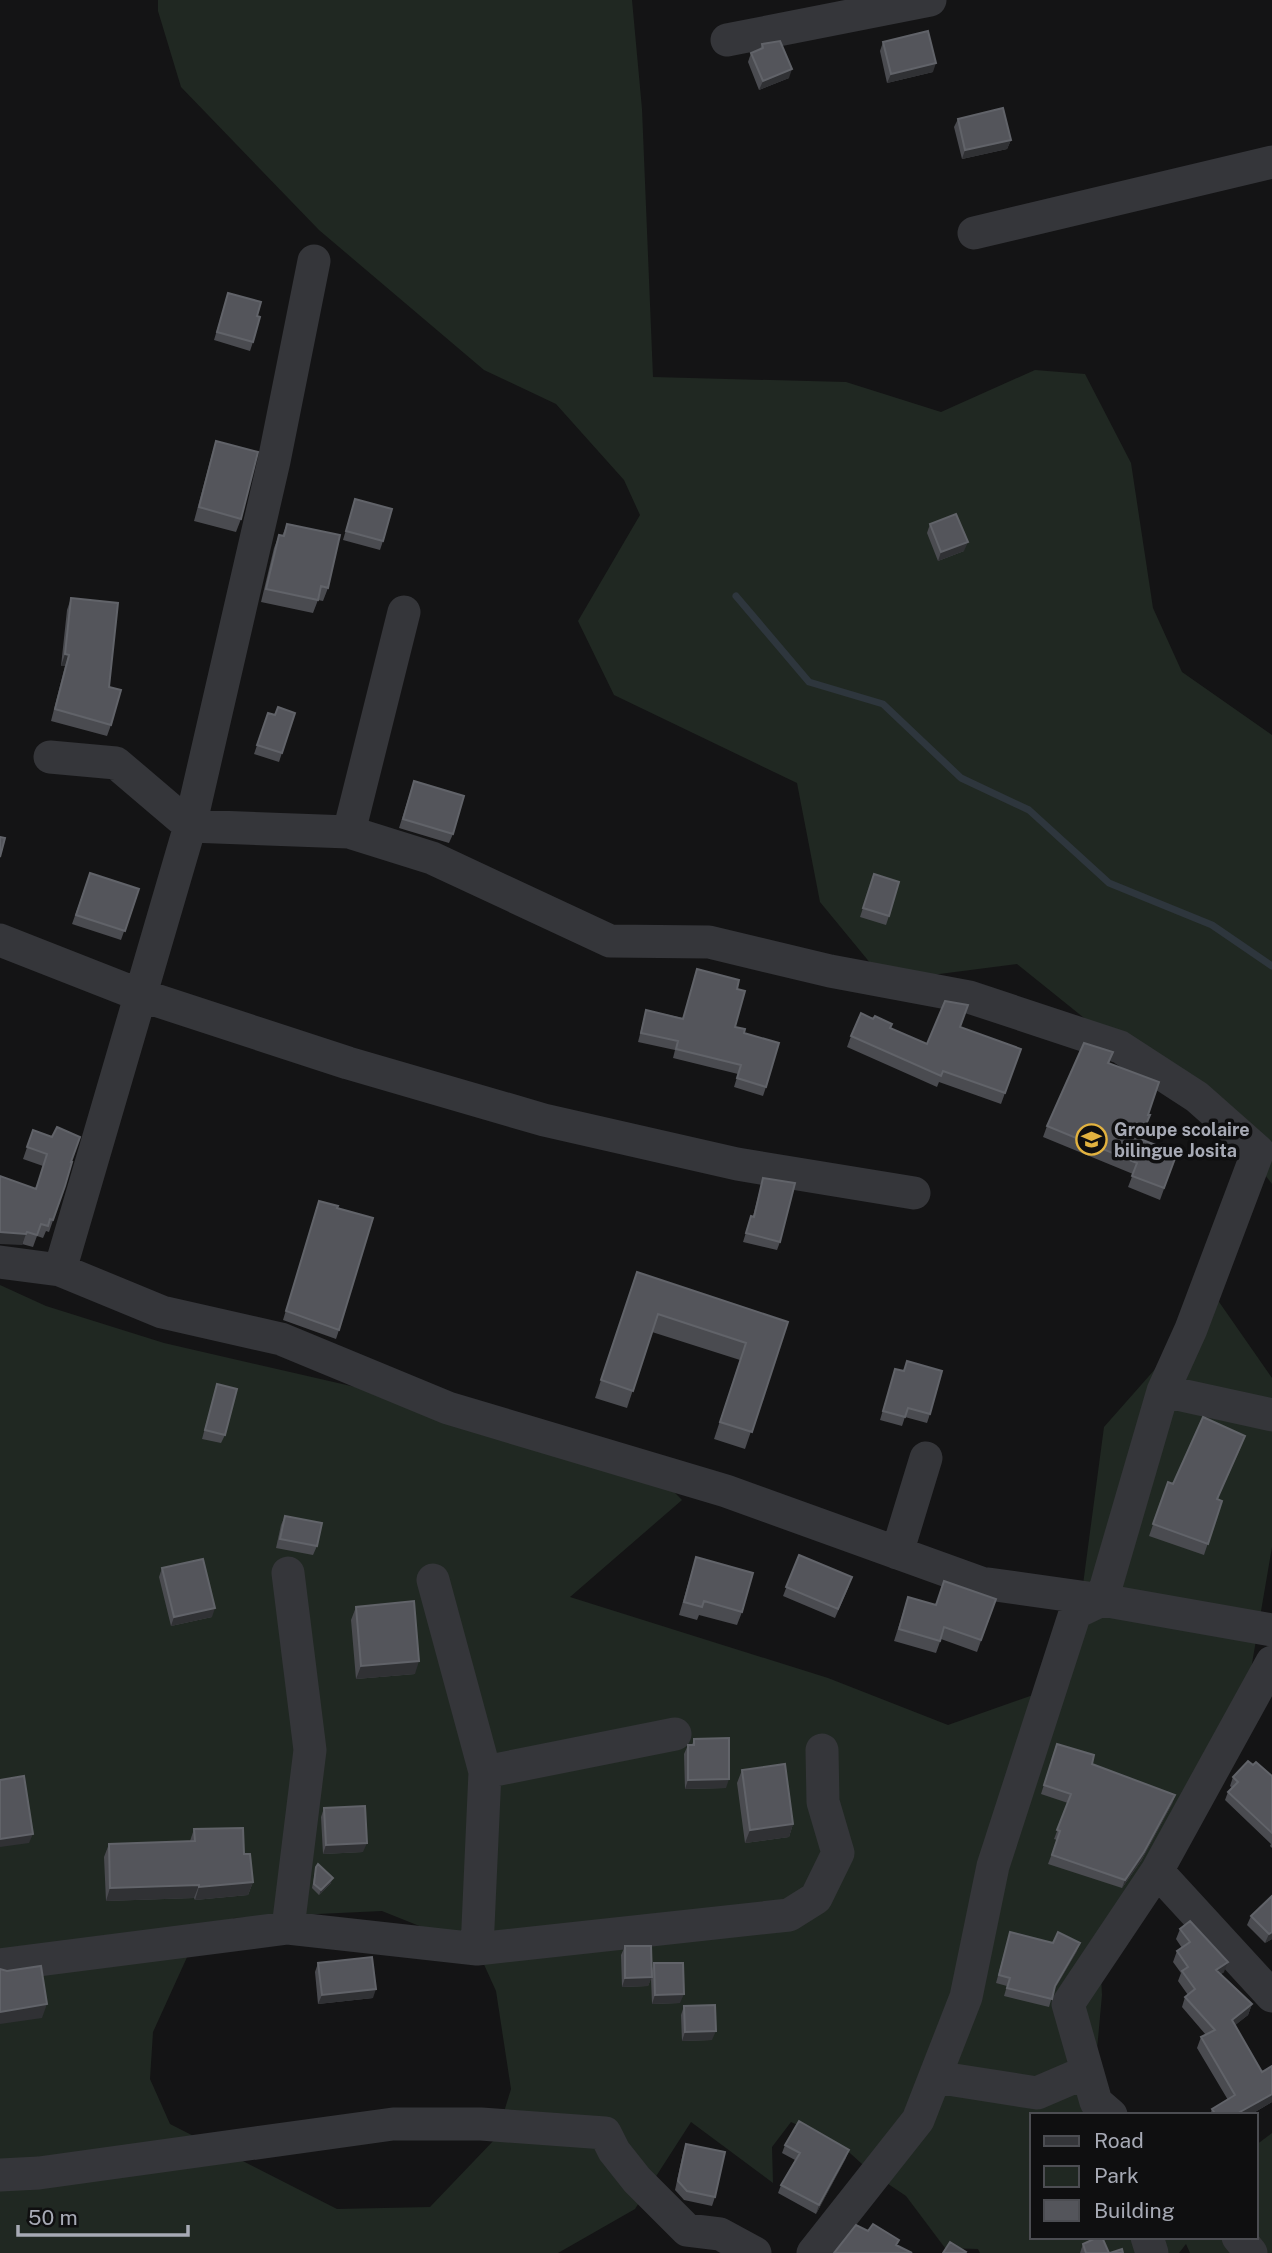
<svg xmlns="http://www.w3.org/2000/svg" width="1272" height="2253" font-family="'Public Sans',sans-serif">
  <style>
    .green { fill: #202822; fill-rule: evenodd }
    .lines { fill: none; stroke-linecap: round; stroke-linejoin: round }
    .stream { stroke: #2e363d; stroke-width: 7 }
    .minor { stroke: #35363a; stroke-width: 33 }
    .wall { fill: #4a4b50 }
    .shaded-wall { fill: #303134 }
    .building { fill: #54555b; stroke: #616369; stroke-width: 2 }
    .labels { text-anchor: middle; stroke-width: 7; stroke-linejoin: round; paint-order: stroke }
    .poi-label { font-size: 18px; font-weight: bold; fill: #a7aab5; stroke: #0f0f10; text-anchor: start }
  </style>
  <rect width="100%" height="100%" fill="#141415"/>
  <path class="green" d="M158,0h474l10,109 11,268 193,5 95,30 94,-42 50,4 46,89 22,145 29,64 90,63v449l-30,-39 -225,-181 -132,17 -65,-79 -23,-119 -183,-88 -36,-74 62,-106 -16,-35 -68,-76 -72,-34 -165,-140 -138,-143 -23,-76z
    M0,1285l46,21 118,37 470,108 48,49 -112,97 258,81 120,47 122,-43 34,-255 113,-128 55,79v169l-29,169 -144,221 3,58 -11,120h-59v122h224v-92l16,-12v120h-82l-4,-9 -7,9h-199l-2,-4 -33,-1 -39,-52 -34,-23 -31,-28 -50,-23 -19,25 1,36 -82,-61 -56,87 -77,44h-558zM382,1911l95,38 19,42 15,98 -15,49 -66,69 -93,2 -167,-85 -20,-45 3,-47 40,-88 41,-26z"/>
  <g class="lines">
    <path class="stream" d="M736,596l73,86 74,22 78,74 68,32 80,73 103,42 60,41"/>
    <path class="minor" d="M727,40l203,-40
      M974,233l298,-71
      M50,757l66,6 74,63 159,6 83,26 178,83 99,1 121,29 139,26 151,50 77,50 61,54 -67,178 -28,62 -61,209 -27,13 -82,253 -27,131 -48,123 -105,133
      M349,832l55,-220
      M0,940l140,55 208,68 196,57 193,44 177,29
      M0,1262l60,8 102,42 119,27 167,69 278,83 255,92 121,17 170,30
      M60,1270l130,-444 84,-365 40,-200
      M1163,1391l109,24
      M897,1553l29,-95
      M288,1573l22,177 -22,178
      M433,1580l52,192
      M1157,1871l115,125
      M477,1949l8,-177 190,-38
      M0,1965l288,-37 189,21 312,-34 27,-17 22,-45 -15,-51 -1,-52
      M935,2077l102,16 49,-21
      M1111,2115l-15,-13 -28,-98 89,-133 115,-209
      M0,2175l39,-2 354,-49h88l124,9 9,18 23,29 50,50 33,4 35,19
      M1147,2237l5,16
      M1238,2237l13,16"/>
  </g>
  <path class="wall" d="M883,42l50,30 -46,11 -7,-32z
    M762,44l27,34 -30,12 -11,-28 3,-9 9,-4z
    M958,119l53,21 -4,9 -45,10 -8,-32z
    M228,293l29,23 -4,26 -3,9 -36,-11z
    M216,441l25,78 -5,13 -42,-11 18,-67z
    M355,499l28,42 -3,9 -37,-10z
    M287,524l41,64 -5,13 -5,-1 -5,13 -52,-11 13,-54 5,-13 3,1z
    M930,524l34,27 -26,10 -11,-28z
    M71,598l40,127 -4,11 -56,-15 14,-55h-4l6,-56z
    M268,713l7,2 20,-2 -16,49 -25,-8z
    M411,790l42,44 -4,9 -50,-15z
    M90,873l49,16 -18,51 -49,-16z
    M874,874l15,42 -3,9 -26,-8z
    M697,969l40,20 -2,38 9,6 22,54 -3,9 -29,-9 4,-13 -65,-16 2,-8 -37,-8 8,-32 37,8z
    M960,1027l61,22 -20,55 -62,-22 -2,5 -90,-40 4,-11 39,-8 37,16z
    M1113,1052l-4,11 39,52 -8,24 37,14 -17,47 -32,-13 5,-13 -90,-37 4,-11z
    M33,1130l38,32 -6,24 -16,46 -3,-1 -3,7 -6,-2 -4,11 -11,-3v1l14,-56 7,-23 -20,-7z
    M763,1178l17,64 -3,8 -34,-8 8,-26h2z
    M319,1201l20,129 -3,9 -53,-19z
    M637,1272l151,50 -43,127 -31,-10 26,-79 -88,-28 -25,76 -32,-10z
    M907,1361l23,53 -3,9 -22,-6 -3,9 -22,-6 15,-51 9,2z
    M217,1384l8,51 -4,8 -19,-4z
    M1245,1436l-28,64 5,1 -18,54 -55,-19 19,-54 5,2z
    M285,1516l32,30 -4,9 -37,-7 5,-23z
    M799,1555l50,31 -14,32 -52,-22z
    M696,1557l46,55 -5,13 -38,-10 -2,5 -18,-5z
    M162,1568l50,49 -41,9 -12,-49z
    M908,1597l28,8 60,-6 -19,53 -36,-13 -5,14 -42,-12z
    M356,1607l59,67 -59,5 -5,-59z
    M694,1739l32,49 -41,1 -1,-35 4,-9h4z
    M1057,1744l35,20 83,31 -3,9 -31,57 -19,27 -74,-24 9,-24 -3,-1 14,-36 -27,-9z
    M1253,1765l19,11v72l-2,-2 1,-2 -46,-44 3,-8 4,-4 -2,-2 3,-9z
    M742,1770l51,54 -4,13 -44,6 -8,-60z
    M324,1808l39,44 -40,2 -2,-37z
    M194,1829l50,25 9,28 -5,13 -53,5 -1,-2 -88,3 -2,-44 5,-13 81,-3z
    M316,1867l15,16 -12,12 -7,-7z
    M1272,1896v43l-7,4 -18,-18 4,-9z
    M1180,1929l44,43 -3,2 31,30 -4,11 -13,10 27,47 10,-6v36l-22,13h-40l2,-6 16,-9 -31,-52 4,-11 5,-2 -24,-28 3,-10 3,-2 -10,-14 3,-8 -8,-11 4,-11 5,-3 -6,-9z
    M1010,1932l67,19 -23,39 -5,17 -45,-11 3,-10 -11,-3z
    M625,1946l27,25 2,-8 26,40 -28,1 -1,-26 -3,8 -26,1 -1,-32z
    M318,1963l55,35 -55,6 -3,-32z
    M684,2006l28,34 -30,1 -1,-26z
    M686,2144l29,53 -3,9 -28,-6 -9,-10 8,-37z
    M785,2145l61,13 -30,56 -38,-21 3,-8 14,-25 -13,-7z
    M1083,2244l26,9h-29z"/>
  <path class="shaded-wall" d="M936,63l-3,9 -46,11 4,-9z
    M792,69l-3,9 -30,12 4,-9z
    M1011,140l-4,9 -45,10 3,-9z
    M968,542l-4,9 -26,10 3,-9z
    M65,654l4,1 -4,11h-4z
    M0,1232l26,2 -4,11 -22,-1z
    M1245,1436l-4,11 -29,64 5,-12z
    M215,1608l-3,9 -41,9 3,-9z
    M419,1661l-4,13 -59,5 5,-13z
    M729,1779l-3,9 -41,1 3,-9z
    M1175,1795l-3,9 -31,57 -19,27 3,-8z
    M793,1824l-4,13 -44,6 5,-13z
    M33,1834l-4,9 -29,4v-8z
    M367,1843l-4,9 -40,2 3,-9z
    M333,1878l-2,5 -12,12 2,-5z
    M253,1882l-5,13 -53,5 4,-13z
    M199,1885l-5,13 -88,3 4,-13z
    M1272,1932v7l-7,4 4,-9z
    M1080,1943l-3,8 -25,43 3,-8z
    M1228,1962l-4,10 -12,8 4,-10z
    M652,1977l-4,9 -26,1 3,-9z
    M376,1989l-3,9 -55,6 4,-9z
    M684,1994l-4,9 -28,1 3,-9z
    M47,2004l-5,14 -42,6v-12z
    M1252,2004l-4,11 -20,16 4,-11z
    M716,2031l-4,9 -30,1 3,-9z
    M1272,2094v8l-22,13h-11l1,-3z
    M849,2150l-3,8 -30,56 3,-9z"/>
  <path class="building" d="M928,31l8,32 -45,11 -8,-32z
    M780,41l12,28 -29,12 -12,-28 12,-5 -1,-4z
    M1003,108l8,32 -46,10 -7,-31z
    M228,293l33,9 -4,14 3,1 -7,25 -36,-10z
    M216,441l42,11 -17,67 -42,-12z
    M355,499l37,10 -9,32 -37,-10z
    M956,514l12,28 -27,10 -11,-28z
    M287,524l53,11 -12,53 -7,-2 -3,14 -52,-11 13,-54 5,1z
    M71,598l47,5 -9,84 12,3 -10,35 -56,-16 14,-54 -4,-1z
    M278,707l17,6 -13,40 -25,-8 11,-32 7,2z
    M414,781l50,15 -11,38 -50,-15z
    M0,837l5,1 -5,19z
    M90,873l49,16 -14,42 -49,-16z
    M874,874l25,8 -10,34 -26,-8z
    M697,969l42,11 -2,9 8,2 -10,36 10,2 -1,4 35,10 -13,44 -29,-9 4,-13 -65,-16 2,-8 -37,-8 5,-23 37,9z
    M945,1001l23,4 -8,22 61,22 -16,44 -62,-22 -2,5 -90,-40 10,-23 12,6 2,-3 17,8 -2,4 37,16z
    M1084,1043l29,9 -5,11 51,19 -11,33h2l-10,24 37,14 -13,35 -32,-12 5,-13 -90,-37z
    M57,1127l23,10 -9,25h1l-7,24 -12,34 -3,-1 -2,7 -7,-2 -4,11 -10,-3 -1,2 -26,-2v-56l36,13 11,-35 -20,-7 6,-17 19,7z
    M763,1178l32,5 -15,59 -34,-9 5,-17 3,1z
    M319,1201l19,5 -1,2 36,10 -34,112 -53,-19z
    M637,1272l151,50 -36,110 -32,-10 26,-79 -88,-29 -25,77 -32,-11z
    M907,1361l35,10 -12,43 -22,-6 -3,9 -22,-6 12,-42 9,2z
    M217,1384l20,5 -12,46 -20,-5z
    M1203,1417l42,19 -28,63 5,2 -14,43 -55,-20 15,-42 5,2z
    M285,1516l37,7 -5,23 -37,-7z
    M799,1555l53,22 -14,32 -52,-22z
    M696,1557l57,16 -11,39 -38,-11 -2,6 -18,-5z
    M203,1559l12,49 -41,9 -12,-49z
    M944,1581l52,18 -15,41 -37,-13 -4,14 -41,-12 9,-32 28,8z
    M414,1601l5,60 -58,5 -5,-59z
    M729,1738v41l-41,1v-35h6v-6z
    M1057,1744l37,11 -2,9 83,31 -31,57 -19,28 -73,-25 8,-24 -3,-1 14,-36 -27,-9z
    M1248,1761l5,4 3,-3 16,14v57l-44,-41 10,-10 -5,-5z
    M785,1764l8,60 -43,6 -8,-60z
    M24,1776l9,58 -33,5v-59z
    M365,1806l2,37 -41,2 -2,-37z
    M243,1828l1,26h6l3,28 -54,5v-2l-89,3 -1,-44 86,-3 -1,-12z
    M318,1864l15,14 -12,12 -7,-6 2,-17z
    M1272,1896v36l-3,2 -18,-18z
    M1190,1921l38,41 -12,8 36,34 -20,16 30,52 10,-6v28l-32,18 2,3h-26l-4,-6 23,-14 -34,-58 14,-7 -30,-33 10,-8 -13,-18 6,-4 -11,-16 13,-9 -10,-13z
    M1010,1932l43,11 5,-11 22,11 -25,43 -3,13 -45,-11 3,-10 -11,-3z
    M625,1946h26l1,31 -27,1z
    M372,1957l4,32 -54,6 -4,-32z
    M654,1963h29l1,31 -29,1z
    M41,1966l6,38 -47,8v-43l7,2z
    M715,2005l1,26 -31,1 -1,-26z
    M799,2121l50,29 -30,55 -38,-20 19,-32 -15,-8z
    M686,2144l39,8 -10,45 -28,-6 -9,-10z
    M873,2224l26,16 -3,5 16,8h-78l22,-28 12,6z
    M1098,2237h4l7,16h-23l-3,-9z
    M950,2242l16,10 -1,1h-22z
    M1122,2249l1,4h-13z"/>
  <defs>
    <symbol id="school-ring" viewBox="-11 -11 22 22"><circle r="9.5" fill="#0f0f10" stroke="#e2b23f" stroke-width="1.5"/><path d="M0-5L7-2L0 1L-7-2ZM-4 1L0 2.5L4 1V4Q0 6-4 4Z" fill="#e2b23f"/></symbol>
  </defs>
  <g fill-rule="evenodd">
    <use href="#school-ring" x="1074" y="1122" width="35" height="35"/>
  </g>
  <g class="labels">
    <g class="poi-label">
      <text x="1114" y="1136">Groupe scolaire<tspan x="1114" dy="21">bilingue Josita</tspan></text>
    </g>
  </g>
  <rect x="1030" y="2113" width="228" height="126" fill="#0f0f10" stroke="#4c4d52" stroke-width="2"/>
  <rect x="1044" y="2136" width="35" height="10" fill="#35363a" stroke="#4c4d52" stroke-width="2"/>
  <text x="1094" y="2148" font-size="21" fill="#a7aab5">Road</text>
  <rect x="1044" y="2166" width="35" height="21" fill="#202822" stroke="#4c4d52" stroke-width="2"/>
  <text x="1094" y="2183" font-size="21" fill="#a7aab5">Park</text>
  <rect x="1044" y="2200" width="35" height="21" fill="#54555b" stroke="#4c4d52" stroke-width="2"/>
  <text x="1094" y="2218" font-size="21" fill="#a7aab5">Building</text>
  <path d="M18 2225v10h170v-10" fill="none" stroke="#a7aab5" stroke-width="3.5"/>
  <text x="28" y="2225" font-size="21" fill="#a7aab5" stroke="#0f0f10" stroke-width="5" paint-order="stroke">50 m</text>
</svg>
